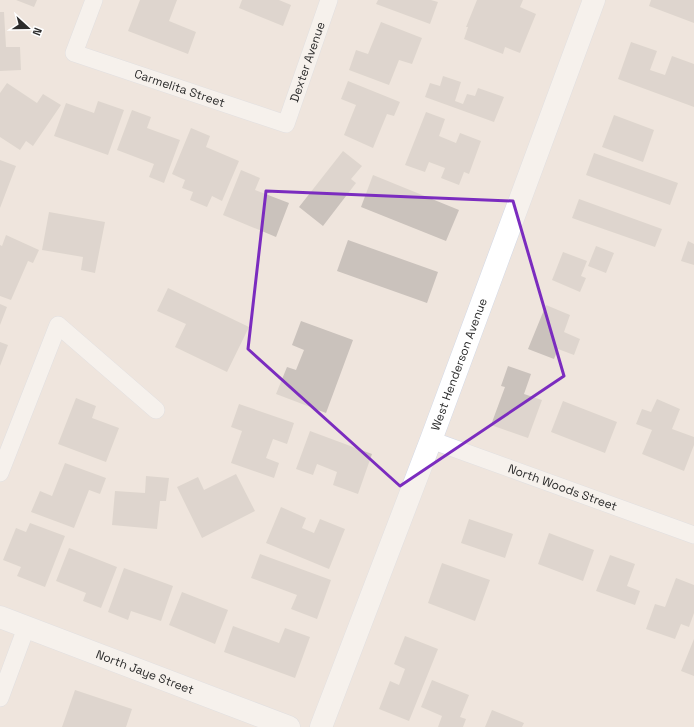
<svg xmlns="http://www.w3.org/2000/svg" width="694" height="727" font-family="'Space Grotesk',sans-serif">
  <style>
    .building { fill: #cac2bc }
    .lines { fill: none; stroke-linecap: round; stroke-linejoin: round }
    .street-casing { stroke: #d2d8e6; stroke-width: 18 }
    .secondary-casing { stroke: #d2d8e6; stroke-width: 23 }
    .street { stroke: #fff; stroke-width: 17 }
    .secondary { stroke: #fff; stroke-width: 22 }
    .marked { fill: none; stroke: #7b2cbf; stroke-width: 3; stroke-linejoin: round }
    .labels { text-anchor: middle; stroke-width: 3.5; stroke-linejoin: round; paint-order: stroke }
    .street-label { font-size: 12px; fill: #2c2c2c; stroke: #fff }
  </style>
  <rect width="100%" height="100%" fill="#efe5dd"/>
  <path class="building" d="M16,0h21l-3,7z
    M140,0h37l-8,21 27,11 -8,22 -60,-23z
    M242,0h37l12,5 -8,21 -44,-18z
    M378,0h53l7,2 -8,22 -54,-20z
    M477,0h46l-3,7 16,7 -16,39 -15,-6 -2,7 -39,-15 4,-12h-2z
    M651,0h43v23l-45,-17z
    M0,12h4l2,35h14l1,23 -21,1z
    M381,22l41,16 -10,26 -13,-4 -10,25 -40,-15 7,-20 12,4z
    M631,42l26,9 -7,19 15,5 7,-19 22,8v43l-76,-28z
    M443,76l18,6 -6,19 8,3 4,-10 8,2 3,-8 26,9 -10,25 -69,-25 5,-14 10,3z
    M348,81l52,21 -6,14 -7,-2 -14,34 -29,-13 12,-30 -15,-6z
    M7,83l30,20 6,-9 18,11 -28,41 -7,-5 -6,9 -20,-13v-44z
    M98,101l26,9 -16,45 -54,-19 12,-33 28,10z
    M132,110l19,7 -4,11 33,12 -16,43 -15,-6 5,-13 -37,-14z
    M426,112l19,7 -6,17 17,7 4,-10 21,8 -12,33 -5,-2 -5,13 -18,-7 4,-10 -16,-6 -4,10 -20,-7z
    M614,115l40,15 -11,32 -41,-15z
    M191,128l19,8 -4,11 33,14 -17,40 -10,-5 -5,11 -17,-7 3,-8 -11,-4 3,-8 -13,-6z
    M343,151l19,15 -11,13 5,4 -33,43 -24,-19z
    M594,153l84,30 -8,22 -84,-30z
    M0,160l16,6 -16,42z
    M241,170l19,8 -5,12 34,13 -13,34 -53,-22z
    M373,175l86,35 -13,31 -85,-34z
    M579,199l83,30 -7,18 -83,-29z
    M49,212l56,10 -10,51 -14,-3 2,-13 -41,-7z
    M6,235l33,15 -6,13 -5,-2 -17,39 -11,-4v-51l2,1z
    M348,240l90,32 -11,31 -90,-32z
    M688,241l6,3v21l-13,-4z
    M596,246l18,7 -8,20 -18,-7z
    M563,252l24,9 -6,15 5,2 -6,14 -28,-12z
    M168,288l81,39 -22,45 -52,-25 11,-23 -29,-13z
    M0,304l7,3 -7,18z
    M546,305l24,10 -6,17 16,7 -6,16 -16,-6 -4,10 -26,-10z
    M301,321l52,19 -27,73 -50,-19 11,-27 9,3 8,-20 -12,-5z
    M0,342l8,3 -8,21z
    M508,366l23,8 -7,20 18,6 -14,38 -37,-13 14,-38 -4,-1z
    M76,398l20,8 -4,12 27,10 -13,34 -48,-18z
    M657,399l23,10 -8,20 22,8v8l-10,26 -42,-17 10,-24 -16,-6 6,-15 9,3z
    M563,401l54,21 -12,31 -54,-21z
    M239,404l55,19 -7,21 -14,-5 -7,19 13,5 -5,15 -43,-15 11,-32 -11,-4z
    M310,431l62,23 -14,40 -25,-9 4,-13 -20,-8 -4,11 -17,-6z
    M65,463l41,15 -6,16 -11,-4 -15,38 -43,-16 9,-21 12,5z
    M236,474l19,37 -53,27 -25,-51 21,-10 6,13z
    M146,476l23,2 -3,23h-6l-3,28 -45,-4 3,-34 30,2z
    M281,507l25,11 -4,10 12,5 6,-14 25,10 -16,40 -63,-26z
    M469,519l44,15 -8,24 -44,-15z
    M30,523l35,13 -20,51 -28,-11 4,-9 -18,-7 13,-32 10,4z
    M549,533l45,17 -11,31 -45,-17z
    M69,548l48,19 -16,41 -18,-7 3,-8 -30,-12z
    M260,554l71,26 -14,39 -26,-10 6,-14 -46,-17z
    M610,555l25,9 -8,22 13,5 -5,14 -39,-14z
    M442,563l48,17 -15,41 -47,-18z
    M124,568l49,18 -12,35 -30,-10 -3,9 -20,-8z
    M676,578l18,7v28l-5,14 -8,-3 -6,15 -29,-10 9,-25 10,3z
    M182,592l46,18 -13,34 -46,-19z
    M233,626l46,17 6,-15 25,9 -15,41 -71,-26z
    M405,636l33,13 -29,72 -30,-12 11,-28 9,4 6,-16 -11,-5z
    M694,639v37l-13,-5z
    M432,680l37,15 -9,22 6,2 -3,8h-25l4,-11 -21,-9z
    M75,690l57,19 -6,18h-64z
    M492,710l32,13 -2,4h-37z"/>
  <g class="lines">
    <defs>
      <g id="street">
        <path id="s1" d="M94,0l-20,53 212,71 43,-124"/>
        <path id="s2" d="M431,440l263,95"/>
        <path d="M0,473l58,-148 98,85"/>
        <path d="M0,698l26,-70"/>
      </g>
      <g id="secondary">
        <path id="s3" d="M0,617l289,110"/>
        <path id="s4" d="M321,727l110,-287 163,-440"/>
      </g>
    </defs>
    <use href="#street" class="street-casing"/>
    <use href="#secondary" class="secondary-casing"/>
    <use href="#street" class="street"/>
    <use href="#secondary" class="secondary"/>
  </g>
  <path d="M0 0H694V727H0ZM266,191l247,10 51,175 -164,110 -152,-137z" fill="#efe5dd" fill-opacity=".55" fill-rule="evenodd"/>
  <path class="marked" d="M266,191l247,10 51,175 -164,110 -152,-137z"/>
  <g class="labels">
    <g class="street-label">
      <text dy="4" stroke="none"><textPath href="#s1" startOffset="346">Dexter Avenue</textPath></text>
      <text dy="4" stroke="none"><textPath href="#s1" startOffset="168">Carmelita Street</textPath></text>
      <text dy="4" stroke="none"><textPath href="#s4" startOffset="388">West Henderson Avenue</textPath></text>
      <text dy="4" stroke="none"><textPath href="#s2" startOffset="140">North Woods Street</textPath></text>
      <text dy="4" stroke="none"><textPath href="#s3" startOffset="155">North Jaye Street</textPath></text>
    </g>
  </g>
  <g transform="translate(28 28) rotate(111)" stroke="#ffffff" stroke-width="3" paint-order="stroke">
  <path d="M0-3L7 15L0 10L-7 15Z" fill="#2c2c2c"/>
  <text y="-6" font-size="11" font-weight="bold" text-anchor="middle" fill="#2c2c2c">N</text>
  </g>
</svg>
